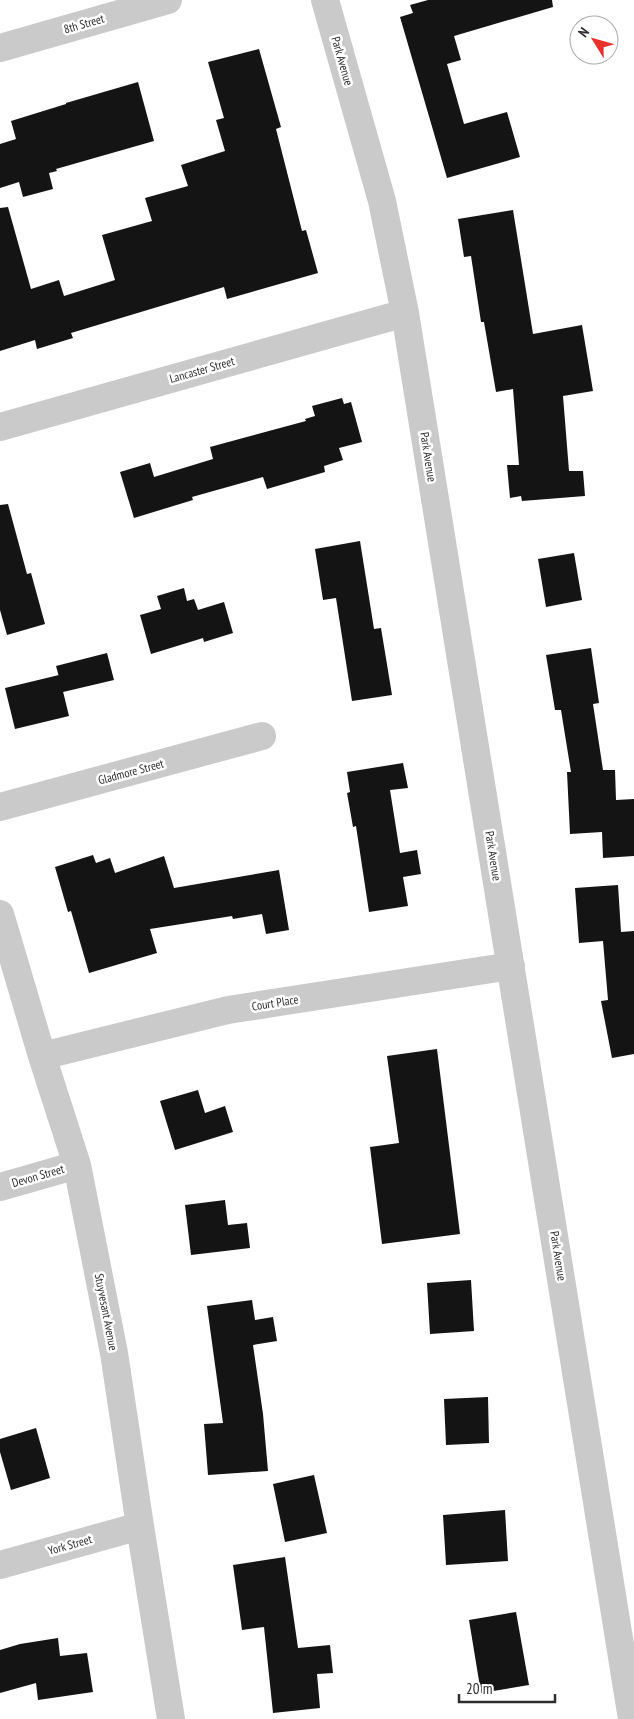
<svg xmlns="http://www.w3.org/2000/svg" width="634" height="1719" font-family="'PT Sans Narrow',sans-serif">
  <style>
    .building { fill: #141414 }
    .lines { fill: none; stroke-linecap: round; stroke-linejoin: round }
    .minor { stroke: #cacaca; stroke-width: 28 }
    .labels { text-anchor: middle; stroke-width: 5; stroke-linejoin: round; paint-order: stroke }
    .street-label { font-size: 12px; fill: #2d2d2d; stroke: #fff }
  </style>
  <rect width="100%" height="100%" fill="#fff"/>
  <path class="building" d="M428,0h124l1,7 -99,29 7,24 -14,4 17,60 43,-12 13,45 -73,21 -47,-161 13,-4 -3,-8z
    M259,49l22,78 -5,2 26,102 4,-1 12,43 -91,26 -3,-12 -153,46 2,5 -36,11 -2,-9 -35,11v-143l8,-1 23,82 28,-9 5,16 51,-16 -13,-45 50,-14 -7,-23 43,-12 -7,-21 44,-14 -9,-31 8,-2 -16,-56z
    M138,82l16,59 -98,28 1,2 -8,2 4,16 -30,8 -4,-15 -19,6v-44l16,-5 -5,-18 55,-17v-1z
    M513,210l20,124 49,-9 11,66 -30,5 6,75h14l2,25 -63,5 -1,-5 -11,2 -3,-33h12l-6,-76 -17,3 -12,-70h-3l-10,-66 -7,1 -6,-38z
    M342,398l2,6 7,-2 11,40 -23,6 4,12 -19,6 1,6 -58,17 -4,-12 -71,20 1,3 -59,18 -14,-46 30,-9 4,14 59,-18 -3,-12 96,-26 -1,-2 10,-3 -3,-10z
    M8,504l19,70 4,-1 14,51 -38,11 -7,-25v-105z
    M360,541l14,88 7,-1 11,67 -40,6 -16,-103 -13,2 -8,-51z
    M574,553l8,47 -36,7 -8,-48z
    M184,588l3,13 7,-2 4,11 26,-8 9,31 -29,9 -1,-4 -52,16 -11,-39 21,-6 -4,-13z
    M591,648l8,55 -6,1 10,66h12l1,30 18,-1v57l-31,2 -1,-26 -32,2 -3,-62h4l-10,-62h-6l-9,-55z
    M107,653l7,27 -51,12 -7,-26z
    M59,675l10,41 -54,13 -10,-41z
    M403,763l5,25 -18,2 10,63 17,-3 4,24 -18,3 5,29 -39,6 -13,-86 -3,1 -6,-34 3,-1 -3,-20z
    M93,855l3,8 14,-5 5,15 49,-17 10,32 105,-18 10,60 -23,4 -4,-20 -29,5 -1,-3 -82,13 7,24 -68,20 -18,-62 -3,1 -13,-45z
    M618,885l3,47 13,-1v123l-22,4 -11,-57 7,-1 -5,-59 -24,2 -4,-55z
    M437,1049l23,185 -78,10 -12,-97 29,-4 -12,-87z
    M198,1090l7,23 20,-7 8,26 -58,18 -15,-49z
    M225,1200l3,25 19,-2 3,25 -59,7 -6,-50z
    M471,1280l3,51 -44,3 -3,-51z
    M252,1300l3,20 18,-3 4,24 -24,4 10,69 5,57 -60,4 -4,-51 19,-1 -16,-117z
    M488,1397l1,46 -43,2 -2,-46z
    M36,1428l14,50 -39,12 -11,-38v-13z
    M314,1475l13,58 -42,9 -12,-58z
    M505,1510l3,51 -62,4 -3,-50z
    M285,1557l13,91 32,-3 3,28 -16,1 3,34 -47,5 -9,-86 -22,3 -9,-65z
    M516,1612l13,73 -48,8 -12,-73z
    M58,1638l2,18 27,-3 6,39 -55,8 -2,-17 -36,10v-43l20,-6z"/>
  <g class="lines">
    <path class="minor" d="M325,0l57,201 23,112 227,1406
      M0,48l168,-48
      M0,427l405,-114
      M0,807l262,-71
      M0,914l42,142 35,109 37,188 26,173 31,193
      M42,1056l186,-46 283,-44
      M0,1187l77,-22
      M0,1565l140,-39"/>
  </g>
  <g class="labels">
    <g class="street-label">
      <text transform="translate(84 24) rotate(-16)" y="4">8th Street</text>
      <text transform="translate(342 61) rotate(74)" y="4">Park Avenue</text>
      <text transform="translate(202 370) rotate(-16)" y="4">Lancaster Street</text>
      <text transform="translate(428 457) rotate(81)" y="4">Park Avenue</text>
      <text transform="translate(131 772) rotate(-15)" y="4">Gladmore Street</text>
      <text transform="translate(493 856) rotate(81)" y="4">Park Avenue</text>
      <text transform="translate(275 1003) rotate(-9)" y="4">Court Place</text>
      <text transform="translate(38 1176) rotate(-16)" y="4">Devon Street</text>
      <text transform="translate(558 1256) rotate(81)" y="4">Park Avenue</text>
      <text transform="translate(106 1312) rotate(79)" y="4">Stuyvesant Avenue</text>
      <text transform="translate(70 1545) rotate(-16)" y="4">York Street</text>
    </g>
  </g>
  <g transform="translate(594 40) rotate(307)"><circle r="24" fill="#ffffff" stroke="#ababab"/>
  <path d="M0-4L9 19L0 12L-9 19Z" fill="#e9302b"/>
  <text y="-8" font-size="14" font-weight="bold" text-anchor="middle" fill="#2d2d2d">N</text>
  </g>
  <path d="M459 1694v8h96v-8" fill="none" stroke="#2d2d2d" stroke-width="2.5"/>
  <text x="466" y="1694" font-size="15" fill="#2d2d2d" stroke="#ffffff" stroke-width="4" paint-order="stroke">20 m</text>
</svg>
